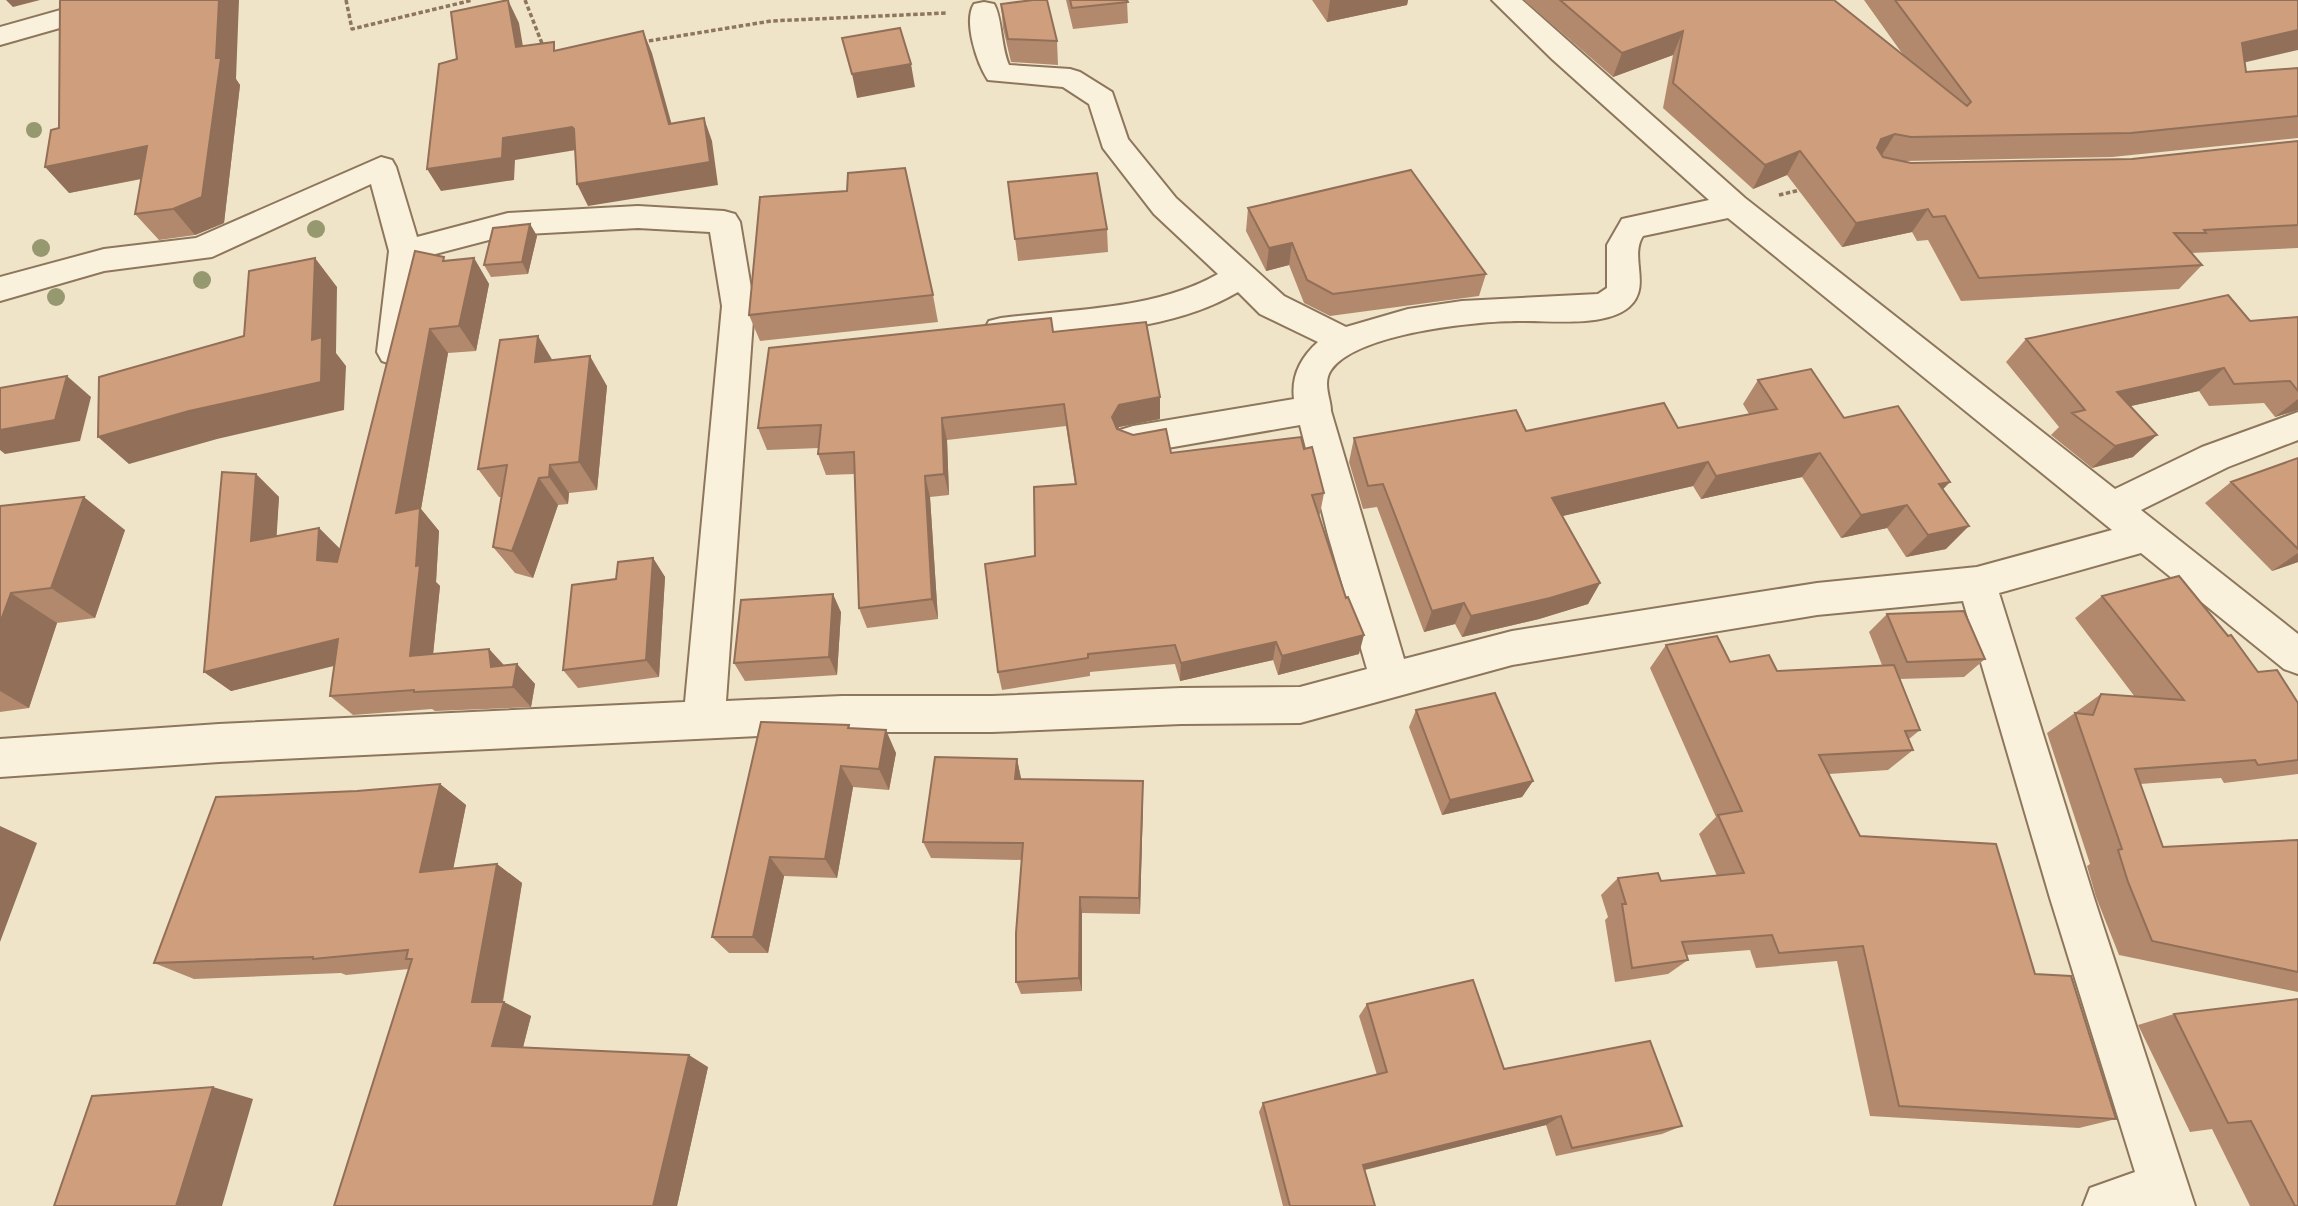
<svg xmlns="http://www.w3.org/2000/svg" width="2298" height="1206" font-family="'Times New Roman',serif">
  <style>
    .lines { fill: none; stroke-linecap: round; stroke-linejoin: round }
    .street-casing { stroke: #8d765c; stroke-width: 4 }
    .path { stroke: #8d765c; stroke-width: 3.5; stroke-dasharray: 4.5 2.5; stroke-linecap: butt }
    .street { fill: #faf1dc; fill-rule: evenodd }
    .tree { fill: #96986f }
    .wall { fill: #b2896c }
    .shaded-wall { fill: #916f58 }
    .building { fill: #cf9f7d; stroke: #916f58; stroke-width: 2 }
  </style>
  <rect width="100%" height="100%" fill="#f0e4c8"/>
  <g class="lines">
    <defs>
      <path id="street" d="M96,0h45l-4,6 -137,39v-18z
        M1492,0h30l223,198 370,291 87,-42 96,-35v28l-70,27 -87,43 157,124v40l-14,-5 -143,-116 -142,40 95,305 101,308h-112l7,-18 45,-16 -85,-274 -87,-297 -146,14 -305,50 -212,58 -119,1 -189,8h-150l-623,30 -219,15v-38l219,-15 466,-22 37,-396 -12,-74 -72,-4 -130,7 -88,23 -9,94 -5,9 -12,4 -12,-4 -5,-9 12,-101 -18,-67 -159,73 -108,14 -104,30v-24l104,-28 92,-11 185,-81 11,3 4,7 21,70 91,-24 130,-7 86,5 11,3 5,8 14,84 -28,395 116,-5h150l189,-8 119,-1 67,-18 -39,-134 -28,-110 -167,29 -13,-4 -5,-10 5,-10 13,-4 161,-27c-3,-23 7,-42 24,-57l-58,-28 -22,-22c-67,40 -161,41 -237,50l-12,-3 -5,-9 5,-9 12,-3c71,-9 154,-8 217,-44l-64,-60 -51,-66 -14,-44 -26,-17 -75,-7c-11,-16 -25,-59 -14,-76l10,-2 10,2c8,13 7,43 15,61l61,4 10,3 32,20 16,47 48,59 108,98 62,31 62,-18 54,-8 136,-7 9,-6v-43l15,-26 87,-19 -157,-141zM1728,218l384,312 -135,37 -160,16 -305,48 -108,28 -73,-248c0,-12 -9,-28 0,-41 26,-37 145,-49 188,-49 31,-1 85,7 110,-14 23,-20 0,-50 14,-71z"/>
    </defs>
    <use href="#street" class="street-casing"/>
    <path class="path" d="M346,0l6,29 121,-29
      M525,0l18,46
      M642,42l129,-21 175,-8
      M1779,195l25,-6"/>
    <use href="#street" class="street"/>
  </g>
  <g class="tree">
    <circle cx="34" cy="130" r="8"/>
    <circle cx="316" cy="229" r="9"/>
    <circle cx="41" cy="248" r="9"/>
    <circle cx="202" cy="280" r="9"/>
    <circle cx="56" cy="297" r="9"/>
  </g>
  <path class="wall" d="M1066,0h61l1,23 -55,6z
    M1312,0h96l-1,5 -80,17z
    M1524,0h310l70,56 -40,-56h434l-53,62 1,10 52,-4v70l-186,19 -207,4 6,2 221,-4 166,-18v107l-107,5 11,12 -23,24 -218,12 -33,-61 -11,1 -5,-9 -70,15 -55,-72 -34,14 -90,-81 10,-53 -60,22z
    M1001,4l56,37 1,24 -47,-3 -8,-34z
    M236,79l4,6 -16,138 -29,12 -36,5 -24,-26 7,-35 -73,14z
    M1008,182l99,47 1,23 -90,9z
    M847,191l86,104 5,27 -178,19 -11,-26z
    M1248,208l238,66 -7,22 -149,20 -26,-13 -15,-38 -23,6 -20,-40z
    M530,224l7,12 -9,38 -37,3 -7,-12z
    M474,258l15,26 -13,67 -28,2 -27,156 18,22 -3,51 4,4 -7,68 56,-5 15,16 13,-1 18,20 -4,23 -96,4 -3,-2 -79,6 -23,-19 4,-30 -103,25 -27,-19 52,-198 23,23 -3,39 43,-8 21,21 106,-288z
    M2298,317v93l-23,7 -11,-14 -55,3 -10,-15 -69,15 3,51 -41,11 -41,-33 8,-8 -53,-65 20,-23z
    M1053,332l107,65v22l-41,8 -1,3 53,23 133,-4 20,44 -4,21 -1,1 40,139 -81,21 -5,-15 -93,21 -5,-17 -85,8v4l-88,14 -4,-18 37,-116 40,-72 -9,-58 -119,14 2,55 -19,2 8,122 -71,9 -8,-20 -4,-134 -29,1 -8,-21 1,-6 -52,2 -9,-22z
    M552,360l55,26 -10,104 -28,3 -1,11 -10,1 -25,73 -18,-5 -22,-26 9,-50h-3l-21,-28z
    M1758,380l86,38 99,71 3,60 -40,8 -19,-29 -46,10 -39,-61 -101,22 -8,-13 -131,30 38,67 -12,21 -49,15 -77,18 -7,-13 -31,8 -47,-125 -14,2 -14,-47 5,-24 172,-7 152,-3 71,-14 -6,-10z
    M2298,458v104l-26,9 -67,-68 26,-21z
    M0,506l125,24 -30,88 -38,5 -28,85 -29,4z
    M653,558l12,19 -6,100 -81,11 -15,-18 53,-91z
    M2102,596l156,76 40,31v71l-74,9 -3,-5 -81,6 23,63 135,-7v152l-179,-37 -23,-58 -9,-31 3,-2 -43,-131 54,-39 34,3 -60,-79z
    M841,612l-4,63 -92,6 -11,-18z
    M1887,614l98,45 -21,18 -64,2 20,51 -11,9 4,11 -25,20 -59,4 31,62 175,138 81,145 -37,9 -209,-12 -33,-155 -81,7 -6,-18 -64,5 2,5 -20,14 -53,8 -10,-62 3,-3 -7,-22 17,-17 43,3 56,-5 -18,-42 17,-17 -66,-149 16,-23 64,17 47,9 105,-6 -13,-33z
    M1416,710l117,71 -11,16 -80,18 -33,-88z
    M849,725l1,3 46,25 -7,37 -36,-3 -16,91 -53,-2 -16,77h-39l-17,-16z
    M1017,759l4,20 122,20 -3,115 -58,-1v78l-61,3 -5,-12 6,-122 -91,-2 -8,-16z
    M440,784l26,21 -13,63 44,-4 25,19 -19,119 28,14 -8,31 185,20 -31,139 -268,-237 -63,6 -5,-2 -147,6 -40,-16 203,-172z
    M2298,999v207h-48l-38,-77 -22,3 -52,-107 36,-11z
    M1367,1004l137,65 178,57 -20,8 -106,22 -10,-31 -181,45 10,36h-92l-24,-94 4,-9 114,-28 -18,-59z"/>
  <path class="shaded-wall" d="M6,0h34l-27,7z
    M219,0h20l-3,79 4,6 -16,138 -29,12 -22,-26 43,-151z
    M508,0l11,23 8,47 -11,-23z
    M1330,0h78l-1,5 -80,17z
    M2298,30v20l-77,18 21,-25z
    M643,31l9,22 26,94 -9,-23z
    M1683,31l-10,24 -60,22 9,-24z
    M911,64l4,23 -58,11 -5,-24z
    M704,118l8,23 6,44 -130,21 -11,-22z
    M572,127l10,22 -67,11 -1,20 -73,11 -14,-22 76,-31z
    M1895,134l-15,24 -13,5 14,-24z
    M147,146l22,27 -100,20 -24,-26z
    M1800,151l-13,24 -34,14 12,-24z
    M1928,209l-16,23 -70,15 14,-24z
    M530,224l7,12 -9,38 -6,-12z
    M1292,243l-3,22 -23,6 3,-23z
    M315,258l22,29 -1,66 10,13 -2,44 -127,29 -88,25 -31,-27 214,-97z
    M474,258l15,26 -13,67 -17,-25z
    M430,329l18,24 -27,156 18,22 -3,51 4,4 -9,89 -21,-19 6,-90 -20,-53z
    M538,336l18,30 -21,-4z
    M590,356l17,30 -10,104 -18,-28z
    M2224,368l-25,23 -104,23 22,-22z
    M67,376l24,21 -11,44 -75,13 -5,-4v-20z
    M1160,397v22l-41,8 -6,12 -1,-22 7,-12z
    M2298,399v11l-23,7z
    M942,418l5,22 2,55 -5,-21z
    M2157,435l-24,22 -41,11 23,-22z
    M1820,453l-18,24 -101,22 15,-23z
    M1708,462l-15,24 -152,35 11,-23z
    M550,465l19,28 -1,11 -19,-27z
    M256,474l23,23 -4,66 -24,-22z
    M925,476l5,21 8,122 -6,-20z
    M539,478l19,27 -25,73 -21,-27z
    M1950,482l-22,23 11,-21z
    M84,497l41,33 -30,88 -44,-30z
    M1907,505l-20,23 -46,10 20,-23z
    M1969,526l-23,23 -40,8 22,-22z
    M319,528l22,22 -1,31 -23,-21z
    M2298,553v9l-26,9z
    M653,558l12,19 -6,100 -13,-17z
    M1600,583l-12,21 -49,15 -77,18 9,-21z
    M11,593l46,30 -28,85 -29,-17v-68z
    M833,594l8,18 -4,63 -8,-18z
    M1464,603l-9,21 -31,8 8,-21z
    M1364,635l-5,19 -81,21 4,-19z
    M338,639l23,20 -130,32 -27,-19z
    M1276,642l-3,18 -93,21 1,-18z
    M489,649l18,20 -16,-2z
    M517,664l18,20 -4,23 -18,-20z
    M886,730l10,23 -7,37 -10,-21z
    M1017,759l4,19 -2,20 -4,-19z
    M841,766l12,21 -16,91 -12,-19z
    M1143,781v18l-3,115 -1,-16z
    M1533,781l-11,16 -80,18 8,-15z
    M440,784l26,21 -17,85 -29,-18z
    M0,826l37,17 -37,99z
    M770,857l14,19 -16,77 -15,-16z
    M497,864l25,19 -22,133 -28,-14z
    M1080,897l2,16v78l-3,-13z
    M504,1002l27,14 -11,43 -28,-13z
    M689,1055l19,12 -31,139h-24z
    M213,1087l40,12 -31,107h-46z
    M1561,1116l-15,9 -191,47 8,-7z"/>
  <path class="building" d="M60,0h159l-3,58h5l-19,139 -29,12 -38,5 12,-68 -102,21 6,-37 8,-2z
    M508,0l8,47 38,-5v9l89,-20 26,93 35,-6 6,44 -133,22 -3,-55 -2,-2 -69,11 -1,20 -75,11 12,-105 18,-5 -6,-47z
    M1033,0h14l10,41 -49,-2 -7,-35z
    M1070,0h57l1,2 -56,6z
    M1560,0h274l133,106 4,-4 -76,-102h403v30l-56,13 4,29 52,-4v48l-167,17 -220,4 -16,-3 -14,5 -4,9 6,9 28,6 221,-4 166,-18v84l-94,5 2,3h-32l28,32 -223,13 -34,-62 -12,1 -5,-8 -72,14 -56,-72 -35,14 -92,-82 10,-52 -61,22z
    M900,28l11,36 -59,10 -10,-36z
    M905,168l28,127 -184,20 11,-118 87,-6 1,-18z
    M1411,170l75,104 -153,20 -26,-14 -15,-37 -23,5 -21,-40z
    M1097,173l10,56 -92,10 -7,-57z
    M530,224l-8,38 -38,3 9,-37z
    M415,251l29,6 -1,4 31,-3 -15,68 -29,3 -34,184 24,-5 -4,58 4,-1 -10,91 79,-7 2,18 26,-3 -4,23 -99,5v-2l-84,6 8,-57 -134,33 18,-200 34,2 -5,67 68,-13 -2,32 20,2z
    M315,258l-3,82 10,-3 -1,45 -132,29 -91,26 1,-60 145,-41 5,-65z
    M2228,295l22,26 48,-4v74l-8,-10 -56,3 -10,-16 -107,24 40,43 -42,11 -43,-33 13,-3 -59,-71z
    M1051,318l2,14 93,-10 14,75 -41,8 -7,12 5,12 16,6 33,-6 5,24 130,-16 3,12 8,-2 12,46 -12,2 34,103 2,-1 16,38 -82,21 -6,-14 -95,21 -6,-18 -87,9v4l-90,14 -13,-108 50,-8 -1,-69 42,-3 -12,-80 -122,14 2,56 -19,2 7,123 -73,9 -5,-156 -36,2 3,-29 -63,3 11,-80z
    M538,336l-3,26 55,-6 -11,106 -29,3 -1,12 -10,1 -27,73 -19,-4 14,-82 -29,4 22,-129z
    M1811,369l33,49 54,-12 52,76 -11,2 30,42 -41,9 -21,-30 -46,10 -41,-62 -104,23 -8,-14 -156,36 48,85 -50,15 -79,18 -7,-13 -32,8 -49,-127 -15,2 -14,-48 162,-28 10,21 138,-28 14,25 99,-19 -19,-29z
    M67,376l-12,44 -55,10v-42z
    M2298,458v91l-67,-67z
    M84,497l-33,91 -40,5 -11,30v-117z
    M653,558l-7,102 -83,10 9,-85 44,-6 2,-17z
    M2179,576l49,60 3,-1 27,37 19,-2 21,33v57l-40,5 -3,-5 -120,9 28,78 135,-7v132l-146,-31 -24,-59 -10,-32 4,-1 -47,-136 18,2 8,-21 83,6 -82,-104z
    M833,594l-4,63 -95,6 7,-63z
    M1964,611l21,48 -78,3 -20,-48z
    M1717,636l13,26 39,-7 8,16 117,-6 26,65 -15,1 8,19 -94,5 41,81 136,8 39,130 36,2 45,143 -217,-13 -36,-160 -84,7 -7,-18 -90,7 6,18 -56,8 -10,-64h4l-8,-26 40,-5 3,8 83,-8 -26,-58 24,-4 -76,-166z
    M1495,693l38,88 -83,19 -34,-90z
    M761,722l88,3 -1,3 38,2 -7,39 -38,-3 -16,93 -55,-2 -17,80h-41z
    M935,757l82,2 -2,20 128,2 -4,117 -59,-1 -1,81 -63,4v-49l7,-90 -100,-1z
    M440,784l-20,88 77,-8 -25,138h32l-12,44 197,9 -36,151h-319l78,-247h-6l2,-9 -95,9v-2l-159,6 62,-166 141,-6z
    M1473,980l31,89 146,-28 32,85 -110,22 -11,-32 -198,49 12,41h-85l-27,-103 124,-31 -20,-68z
    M2298,999v207h-3l-44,-85 -23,2 -54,-109z
    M213,1087l-37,119h-122l38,-110z"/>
</svg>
